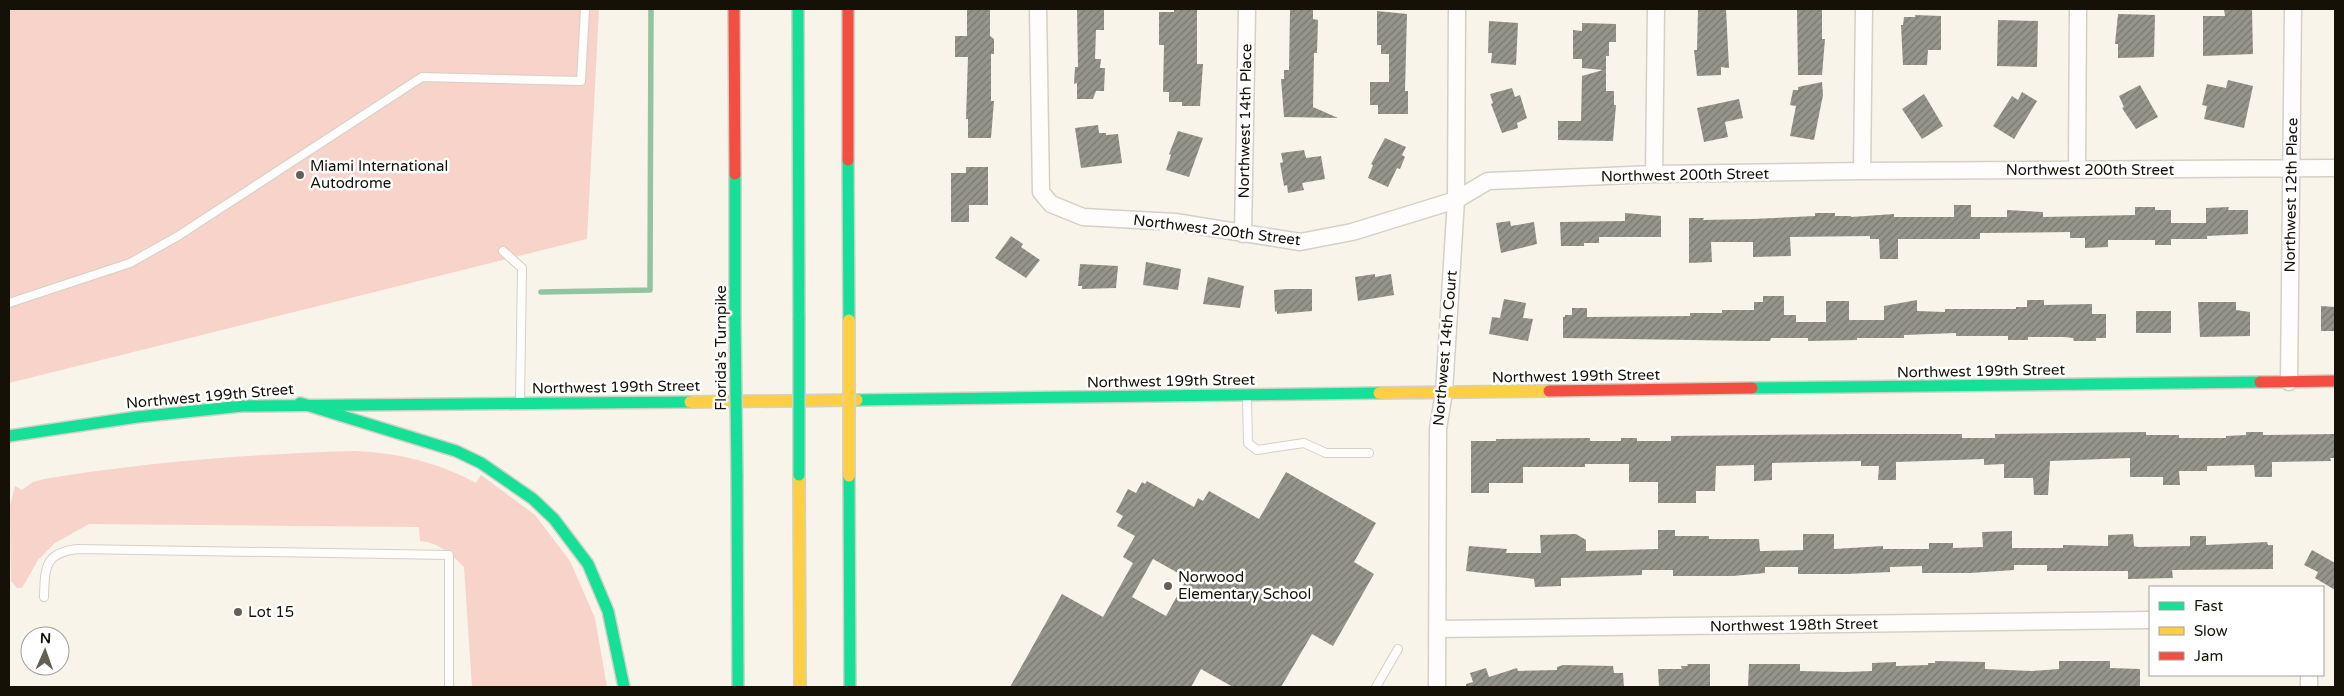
<svg xmlns="http://www.w3.org/2000/svg" width="2344" height="696" font-family="'Varela Round',sans-serif">
  <style>
    .green { fill: #f7d3c9 }
    .lines { fill: none; stroke-linecap: round; stroke-linejoin: round }
    .stream { stroke: #93c49f; stroke-width: 5.5 }
    .building { fill: url(#building-hatch); fill-rule: evenodd }
    .lane-casing { stroke: #d4d0c5; stroke-width: 10 }
    .street-casing { stroke: #d4d0c5; stroke-width: 19 }
    .fast-casing { stroke: #d4d0c5; stroke-width: 14 }
    .slow-casing { stroke: #d4d0c5; stroke-width: 14 }
    .jam-casing { stroke: #d4d0c5; stroke-width: 14 }
    .lane { stroke: #fefdfc; stroke-width: 8 }
    .street { stroke: #fefdfc; stroke-width: 16 }
    .fast { stroke: #16e098; stroke-width: 11 }
    .slow { stroke: #ffcf43; stroke-width: 11 }
    .jam { stroke: #f24e42; stroke-width: 11 }
    .fast-bridge-casing { stroke: #d4d0c5; stroke-width: 14; stroke-linecap: butt }
    .slow-bridge-casing { stroke: #d4d0c5; stroke-width: 14; stroke-linecap: butt }
    .fast-bridge { stroke: #16e098; stroke-width: 11 }
    .slow-bridge { stroke: #ffcf43; stroke-width: 11 }
    .poi-dot { fill: #646055; stroke: #fff; stroke-width: 2 }
    .labels { text-anchor: middle; stroke-width: 5; stroke-linejoin: round; paint-order: stroke }
    .street-label { font-size: 15px; fill: #151106; stroke: #fff }
    .poi-label { font-size: 15px; fill: #151106; stroke: #fff; text-anchor: start }
  </style>
  <defs>
    <pattern id="building-hatch" width="6" height="6" patternUnits="userSpaceOnUse" patternTransform="scale(1.25)"><rect width="6" height="6" fill="#96958b"/><path d="M-1 1l2-2M0 6l6-6M5 7l2-2" fill="none" stroke="#797870"/></pattern>
  </defs>
  <rect width="100%" height="100%" fill="#f8f4e9"/>
  <path class="green" d="M9,9h590l-12,230 -578,144z
    M355,451c43,2 83,11 121,32l5,-8 54,40 35,46 25,57 12,69h-135l-8,-120c-14,-14 -24,-24 -44,-26l-1,-14 -330,-3 -34,19 -17,17 -16,28h-5l-6,-7 -1,-75 5,-20 7,4 11,-8 11,-3c103,-17 207,-25 311,-28z"/>
  <g class="lines">
    <path class="stream" d="M541,292l109,-2 1,-281"/>
  </g>
  <path class="building" d="M967,9h23v27l4,3v15h-3v47h3l-3,37h-23v-19h-2l2,-62h-13v-21h12z
    M1077,9h27v21h-8l-1,29h6l-1,9h5l-1,23h-8l-3,8h-16v-16l-3,1 1,-17h3z
    M1174,9h23v55h6l-3,42h-18v-4h-13v-10h-6l1,-47h-5v-33h15z
    M1698,9h28l3,59 -8,-1v8l-24,1 -3,-26h3z
    M1797,9h25v30h3l-3,36h-24z
    M2224,9h28l1,45 -50,2v-40h22z
    M1290,10h23v9l5,1 -1,33h-3l-1,54 25,11 -54,-1 -3,-38h3v-9h5z
    M1377,11l30,3 -2,77h3v23h-30v-9h-8v-23h19v-28h-8v-9h-4z
    M2118,14l37,1 -1,42 -36,1v-14h-3z
    M1915,15l26,1v34h-13l-1,15h-24l-2,-40h2l1,-8h11z
    M1998,20l40,1 -1,46 -40,-1z
    M1489,21l29,2 -2,42 -25,-2 1,-10h-4z
    M1582,23l34,1v18h-7v14h-3v35h8v14h2l-3,36 -55,-1v-19h23l1,-45 21,-6 -21,-2v-9h-9v-29l9,1z
    M2228,80l25,6 -9,42 -40,-9 3,-13 -5,-1 5,-21 19,4z
    M1822,82l1,13 -9,45 -24,-4 6,-30 -6,-1 3,-15h5v-3z
    M2140,85l18,32 -22,12 -14,-21 2,-1 -5,-11z
    M1512,88l3,9 5,-2 7,23 -10,5 1,5 -16,5 -11,-29 2,-1 -3,-9z
    M2022,92l15,9 -23,38 -21,-13 19,-30 6,4z
    M1924,94l19,32 -21,13 -20,-30z
    M1739,99l4,19 -18,4 3,15 -24,5 -7,-34z
    M1098,125l1,8h7v2l12,-1 4,29 -41,5 -6,-40z
    M1178,131l25,7 -14,39 -23,-7 5,-15 -2,-1z
    M1385,138l21,9 -4,8 3,2 -5,12 -3,-1 -9,19 -20,-9 5,-13 -2,-1z
    M1304,150l2,8 15,-2 4,23 -23,4 2,7 -16,3 -1,-8 -3,1 -4,-23 3,-1 -2,-9z
    M966,167h22v38h-19v17h-18v-49h15z
    M1954,205h17v12h36v-7l36,2v5l92,-2v-8h20v3h16v13h35v-15l23,-1 -1,3h20v24l-41,2v3h-36v6h-16v-5h-47v7l-23,1v-10h-15v-6l-90,1v6h-82v20h-18l-1,-20h-9v-3l-80,1 1,19 -38,1v-15h-42l1,20 -23,1v-45h15l-1,2 49,-1 63,-3v-3h20v3h16v1l43,-3v3h60z
    M1625,213l36,3v21h-62v6h-15v3h-23l-1,-24 65,-1z
    M1510,221l1,5 23,-4 3,22 -36,9 -5,-30z
    M1011,236l12,8 -2,3 19,13 -14,18 -31,-20z
    M1146,262l35,7 -3,21 -35,-5z
    M1080,264l38,2 -2,22 -34,1v-3h-4z
    M1375,274v3l16,-3 3,21 -36,6 -3,-24z
    M1208,277l36,9 -4,22 -37,-4z
    M1287,289h25v22l-35,3v-3l-2,1 -1,-22z
    M1763,296h21v19h12v7h30v-21h23v19h35v-14l33,-6v11l28,1v-3h71v-2h11v-7h17v5l48,-1v10h14v24h-10v3h-22l-1,-3 -9,-1h-36v3h-20v-4h-52v-3l-52,2v3h-47v2l-49,1v-3h-37l-1,3h-16l-191,-3v-21h2v-2h7v-7h15v9l103,-1v-3h32v-3h32v-8h9z
    M1504,299l22,4 -3,15 10,1 -5,22 -39,-7 3,-17 8,1z
    M2198,302h38v8l14,2v24l-50,1z
    M2321,306l14,1v24h-14z
    M2136,311h35v22h-35z
    M2146,432v3h33v3h47v-2l20,-1v-3h17v3l72,-1v24h-5l1,3 -59,1v15h-17l-1,-12 -47,1v5h-28l1,14h-17v-8h-33v-19l-80,3 -2,34h-14l-1,-17h-29v-14l-20,1v-6l-88,3v18h-18l1,-14h-18v-5l-89,2v17l-18,1v-16l-38,1 -1,25h-19v12h-38v-21h-29v-18h-44v3h-62v16h-34v10h-18v-52h25v-2l94,-1v3h31v-3h16v3h34v-5l188,-2h103v4h33v-4z
    M1286,472l90,51 -22,39 20,12 -41,72 -21,-12 -31,53h-48l-32,-18 -10,18h-181l52,-93 41,23 30,-54 -10,-6 12,-21 -18,-10 6,-10 -7,-4 12,-23 8,4 6,-11 3,2 2,-3 47,26 4,-9 5,3 6,-10 50,28zM1153,559l34,19 -21,38 -34,-19z
    M1658,530h17v6h34v3h50l1,12h5l38,-1v-16h31v15l49,-3v3h46v-6h24v5l30,-1 -1,-15 30,-1v17h51v-3l45,1v-11l25,-1 1,12 4,1 52,-1v-10h16v9l61,-3 1,3h5v24l-101,1 1,8 -45,1v-8h-81v-6h-33v5l-44,3h-48v-7l-32,1v5l-44,2h-48v-7h-33v6l-32,3h-60v-6h-31v5l-81,3v8l-26,1 -1,-8 -68,-8 3,-25 38,3 -1,4h35l-1,-18 36,-1 10,6v11l72,-2z
    M2312,550l23,13v27l-20,-12 3,-6 -14,-7z
    M1935,661l50,1v7l46,2 28,-2v-8h51v7l30,1v18h-392l1,-23h51v7l45,1 27,-1v-8l24,-1v4l32,-1v-2h7z
    M1687,664h23v23h-51l-1,-18h24l-1,-3h7z
    M1563,665l50,1 1,7h9l1,14h-158v-3l7,-2 -3,-9 16,-5 3,9 28,-9 1,3 39,-1v-3z"/>
  <g class="lines">
    <defs>
      <path id="lane" d="M503,251l19,17 -2,134
        M9,303l121,-40 48,-27 244,-159 159,4 4,-72
        M1247,399l1,44 9,7 47,-7 22,10h43
        M44,597c1,-29 0,-44 33,-48l372,6v132
        M1376,687l22,-38"/>
      <path id="street" d="M1038,9l3,183 10,12 32,13 92,5 125,20 52,-10 104,-32 32,-19 166,-7 208,-3 473,-3
        M2077,169l1,-160
        M1862,171l2,-162
        M1654,174l2,-165
        M1243,234l4,-225
        M2289,382l4,-373
        M1437,629l713,-9
        M2309,675v12
        M1437,687l1,-258 6,-37 12,-192 1,-191"/>
      <path id="fast" d="M798,9l1,311
        M848,160l1,160
        M735,174v146
        M1752,388l508,-6
        M857,400l522,-7
        M300,403l156,48 25,12 52,36 21,20 34,45 20,47 16,76
        M9,436l128,-19 105,-11 448,-4
        M737,476l1,211
        M849,476l1,211"/>
      <path id="slow" d="M1379,393l170,-2
        M690,402l167,-2
        M799,475l1,212"/>
      <path id="jam" d="M734,9l1,165
        M848,9v151
        M2260,382l75,-1
        M1549,391l203,-3"/>
    </defs>
    <use href="#lane" class="lane-casing"/>
    <use href="#street" class="street-casing"/>
    <use href="#fast" class="fast-casing"/>
    <use href="#slow" class="slow-casing"/>
    <use href="#jam" class="jam-casing"/>
    <use href="#lane" class="lane"/>
    <use href="#street" class="street"/>
    <use href="#fast" class="fast"/>
    <use href="#slow" class="slow"/>
    <use href="#jam" class="jam"/>
    <defs>
      <path id="fast-bridge" d="M735,320l2,156
        M799,320v155"/>
      <path id="slow-bridge" d="M849,320v156"/>
    </defs>
    <use href="#fast-bridge" class="fast-bridge-casing"/>
    <use href="#slow-bridge" class="slow-bridge-casing"/>
    <use href="#fast-bridge" class="fast-bridge"/>
    <use href="#slow-bridge" class="slow-bridge"/>
  </g>
  <g class="poi-dot">
    <circle cx="300" cy="175" r="5"/>
    <circle cx="1168" cy="586" r="5"/>
    <circle cx="238" cy="612" r="5"/>
  </g>
  <g class="labels">
    <g class="street-label">
      <text transform="translate(1245 121) rotate(-89)" y="5">Northwest 14th Place</text>
      <text x="2090" y="175">Northwest 200th Street</text>
      <text transform="translate(1685 175) rotate(-1)" y="5">Northwest 200th Street</text>
      <text transform="translate(2291 195) rotate(-89)" y="5">Northwest 12th Place</text>
      <text transform="translate(1217 230) rotate(7)" y="5">Northwest 200th Street</text>
      <text transform="translate(721 348) rotate(-90)" y="5">Florida's Turnpike</text>
      <text transform="translate(1445 348) rotate(-85)" y="5">Northwest 14th Court</text>
      <text transform="translate(1981 371) rotate(-1)" y="5">Northwest 199th Street</text>
      <text transform="translate(1576 376) rotate(-1)" y="5">Northwest 199th Street</text>
      <text transform="translate(1171 381) rotate(-1)" y="5">Northwest 199th Street</text>
      <text transform="translate(616 387) rotate(-1)" y="5">Northwest 199th Street</text>
      <text transform="translate(210 396) rotate(-5)" y="5">Northwest 199th Street</text>
      <text transform="translate(1794 625) rotate(-1)" y="5">Northwest 198th Street</text>
    </g>
    <g class="poi-label">
      <text x="310" y="171">Miami International<tspan x="310" dy="17">Autodrome</tspan></text>
      <text x="1178" y="582">Norwood<tspan x="1178" dy="17">Elementary School</tspan></text>
      <text x="248" y="617">Lot 15</text>
    </g>
  </g>
  <rect width="2344" height="696" fill="none" stroke="#151106" stroke-width="20"/>
  <rect x="2149" y="586" width="175" height="90" fill="#ffffff" stroke="#a1a09b"/>
  <rect x="2159" y="602" width="25" height="8" fill="#16e098" stroke="#a1a09b"/>
  <text x="2194" y="611" font-size="15" fill="#151106">Fast</text>
  <rect x="2159" y="627" width="25" height="8" fill="#ffcf43" stroke="#a1a09b"/>
  <text x="2194" y="636" font-size="15" fill="#151106">Slow</text>
  <rect x="2159" y="652" width="25" height="8" fill="#f24e42" stroke="#a1a09b"/>
  <text x="2194" y="661" font-size="15" fill="#151106">Jam</text>
  <g transform="translate(45 651) rotate(2)"><circle r="24" fill="#ffffff" stroke="#a1a09b"/>
  <path d="M0-4L9 19L0 12L-9 19Z" fill="#646055"/>
  <text y="-8" font-size="14" font-weight="bold" text-anchor="middle" fill="#151106">N</text>
  </g>
</svg>
